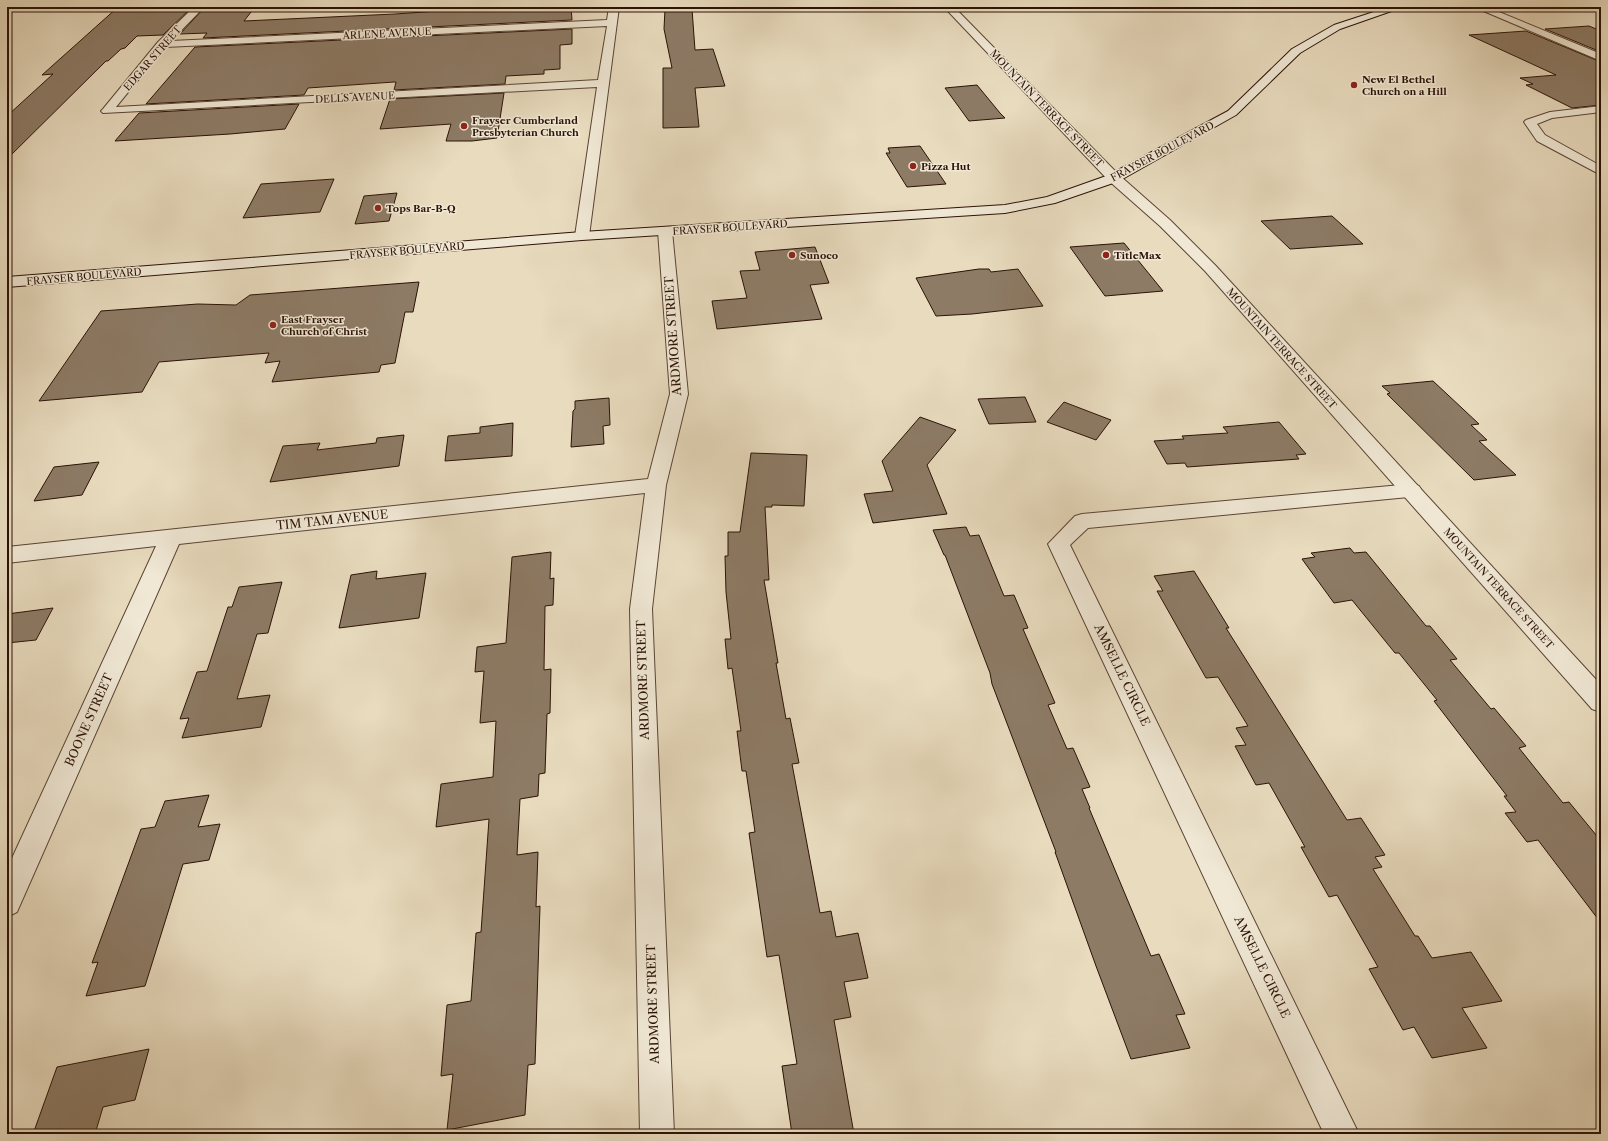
<svg xmlns="http://www.w3.org/2000/svg" width="1608" height="1141" font-family="'Libre Caslon Text',serif">
  <style>
    .building { fill: #8d7b66; stroke: #2b1206 }
    .lines { fill: none; stroke-linecap: round; stroke-linejoin: round }
    .minor-casing { stroke: #5a4434; stroke-width: 2 }
    .tertiary-casing { stroke: #5a4434; stroke-width: 2 }
    .secondary-casing { stroke: #2b1206; stroke-width: 2 }
    .minor { fill: #f0e8d5; fill-rule: evenodd }
    .tertiary { fill: #f0e8d5; fill-rule: evenodd }
    .secondary { fill: #f0e8d5; fill-rule: evenodd }
    .poi-dot { fill: #8f2418; stroke: #f0e8d5; stroke-width: 1.5 }
    .labels { text-anchor: middle; stroke-width: 3; stroke-linejoin: round; paint-order: stroke }
    .far-street-label { font-size: 10px; fill: #2b1206; stroke: #f0e8d5 }
    .far-poi-label { font-size: 10px; font-weight: bold; fill: #2b1206; stroke: #f0e8d5; text-anchor: start }
    .street-label { font-size: 12px; fill: #2b1206; stroke: #f0e8d5 }
  </style>
  <rect width="100%" height="100%" fill="#e8dbbe"/>
  <filter id="stains"><feTurbulence type="fractalNoise" baseFrequency=".005" numOctaves="4"/><feColorMatrix values="0 0 0 0 .2 0 0 0 0 .09 0 0 0 0 .02 0 0 0 .5 -.17"/></filter>
  <radialGradient id="worn" r=".72"><stop offset=".6" stop-color="#630" stop-opacity="0"/><stop offset="1" stop-color="#630" stop-opacity=".3"/></radialGradient>
  <path class="building" d="M118,7h74l-29,28 -26,1 -12,12 -4,1 -13,12h-2l-99,98v-43l46,-42 -11,1z
    M205,7h50l-11,14 151,-7 102,-7h74l1,13 -369,18 4,-5 -27,1z
    M665,9h27l3,41 18,-1 12,37 -30,2 4,39 -36,1v-60h9l-8,-39z
    M1589,26l12,5v21l-56,-23z
    M572,29v15l-12,1v24l-16,1v4l-38,2 -1,8 -111,6 2,-8h-2l-86,6 -4,7 -158,9 49,-57z
    M1526,31l75,31v43l-29,3 -46,-23 7,-1 -13,-6 36,-3 -87,-40z
    M977,85l23,28 5,5 -36,3 -24,-33z
    M504,93l-7,45 -25,3h-26l5,-17 -71,5 10,-30z
    M299,104l-14,25 -55,5 -115,7 24,-28z
    M920,146l26,38 -39,3 -21,-34h4l-2,-5z
    M334,179l-14,33 -77,6 18,-34z
    M397,193l-8,28 -34,3 9,-28z
    M1332,216l31,28 -73,5 -29,-28z
    M1124,243l39,48 -58,5 -35,-49z
    M815,247l14,36 -19,2 12,34 -105,10 -5,-28 35,-3 -7,-27 20,-1 -5,-18z
    M979,269h10l2,3 27,-3 25,37 -71,8 -36,2 -20,-38z
    M419,282l-6,30h-8l-10,51 -14,2 -2,7 -107,10 8,-21 -15,2 4,-10 -110,9 -17,30 -103,9 62,-90 97,-7 38,1 14,-10z
    M1433,381l46,43 -8,1 16,15 -8,1 37,34 -42,5 -87,-86 3,-1 -8,-7z
    M1025,397l11,25 -47,2 -11,-25z
    M609,398l1,27 -7,1 1,18 -33,3 2,-36 2,-2v-8z
    M1064,402l47,18 -15,20 -49,-18z
    M920,417l36,13 -29,35 20,49 -74,9 -9,-29 29,-3 -11,-30z
    M1279,422l27,32 -10,1 3,4 -112,8 -2,-4 -18,1 -13,-23 30,-2 -2,-3 46,-3 -5,-6z
    M513,423l-1,33 -67,5 3,-25 32,-3v-6z
    M404,435l-5,31 -129,16 13,-36 37,-3 -3,7 59,-7 1,-5z
    M751,453l56,2 -3,51 -32,-1v2h-7l4,73h-5l14,83h-2l10,56 4,-1 9,45 -7,1 28,149 11,-2 5,26 22,-4 10,45 -24,4 7,35 -17,3 20,114h-62l-10,-68 15,-2 -18,-109 -12,2 -18,-124 6,-1 -9,-61h-4l-5,-40h4l-9,-63 -4,1 -3,-30h6l-5,-47 -1,-36h3v-24h12z
    M99,462l-17,33 -48,6 20,-34z
    M966,527l4,9 9,-1 25,61 10,-1 14,33 -5,1 32,74 -7,2 19,44 6,-1 17,39 -8,2 8,19h-1l62,148 8,-2 26,60 -9,1 14,33 -59,11 -35,-93 -41,-114h1l-64,-168 -2,-11 -45,-118h-1l-11,-25z
    M1350,548l4,5 12,-1 60,74h4l27,33 -7,1 41,49 3,-1 32,38 -7,2 44,55 6,-1 32,39v82l-63,-83 -11,2 -22,-29 11,-1 -12,-16h3l-73,-95 3,-1 -38,-47h-4l-43,-53 -18,3 -32,-44 13,-2 -4,-4z
    M551,552l-1,27 4,-1 -1,27 -8,1 -1,64 7,-1 -1,44 -3,1 -2,59 -6,1 -1,22 -18,3 -3,56 21,-3 -2,55 4,-1 -5,158 -7,1 -3,50 -78,15 6,-56 -12,2 6,-71 24,-4 5,-68 5,-1 8,-113 -53,8 5,-43 52,-7 3,-56 -16,2 4,-52 -9,1 2,-25 29,-4 6,-86z
    M377,571l-1,8 50,-6 -7,45 -80,10 12,-53z
    M1194,571l35,57h-3l121,192 14,-2 24,37 -10,2 7,10 -9,2 42,67h3l14,22 39,-6 31,49 -40,7 25,40 -55,10 -18,-31 -11,3 -34,-61 9,-2 -41,-72 -8,2 -28,-50h4l-36,-64 -13,2 -21,-39 11,-1 -10,-17 12,-2 -30,-49 -12,1 -49,-87h6l-9,-15z
    M282,582l-14,51 -11,1 -20,65 33,-4 -9,32 -79,11 7,-20 -9,1 17,-47 10,-1 21,-64h4l7,-20z
    M53,608l-17,32 -29,3v-29z
    M209,795l-11,32 22,-3 -11,36 -26,4 -38,122 -59,10 12,-34 -6,1 49,-134 14,-2 10,-26z
    M149,1049l-14,51 -32,7 -8,27h-62l24,-67z"/>
  <g class="lines">
    <defs>
      <path id="minor" d="M194,7h10l-33,34 436,-21 2,-13h10l-30,229 -2,3h-10l-2,-3 22,-149 -494,26 -2,-2 2,-2 55,-67zM607,26l-9,54 -482,27 49,-60z
        M1474,7h13l114,47v7z
        M1601,106v6l-49,6 -15,6 8,11 56,31v9l-64,-34 -13,-19 2,-2 24,-8z
        M665,227l5,1 2,3 16,163 -22,91 -14,124 22,525h-34l-10,-525 15,-116 -466,51 -162,368 -10,5v-48l149,-323 -149,17v-16l641,-68 22,-85 -12,-163 2,-3z
        M1412,484l7,2 3,5 -3,5 -331,32 -18,17 289,589h-35l-276,-590 27,-28 7,-2z"/>
      <path id="tertiary" d="M944,7h10l165,168 51,45 45,45 386,420v27l-9,-3 -387,-438 -45,-45 -51,-45z"/>
      <path id="secondary" d="M1389,7h14l-63,22 -40,24 -64,62 -117,66 -64,22 -50,10 -423,27 -575,47v-10l575,-45 423,-27 42,-8 62,-22 119,-64 64,-62 42,-24z"/>
    </defs>
    <use href="#minor" class="minor-casing"/>
    <use href="#tertiary" class="tertiary-casing"/>
    <use href="#secondary" class="secondary-casing"/>
    <use href="#minor" class="minor"/>
    <use href="#tertiary" class="tertiary"/>
    <use href="#secondary" class="secondary"/>
  </g>
  <g class="poi-dot">
    <circle cx="1354" cy="85" r="4"/>
    <circle cx="464" cy="126" r="4"/>
    <circle cx="913" cy="166" r="4"/>
    <circle cx="378" cy="208" r="4"/>
    <circle cx="792" cy="255" r="4"/>
    <circle cx="1106" cy="255" r="4"/>
    <circle cx="273" cy="325" r="4"/>
  </g>
  <g class="labels">
    <g class="far-street-label">
      <text transform="translate(387 33) rotate(-3)" y="4">ARLENE AVENUE</text>
      <text transform="translate(152 58) rotate(-49)" y="4">EDGAR STREET</text>
      <text transform="translate(355 97) rotate(-3)" y="4">DELLS AVENUE</text>
      <text transform="translate(1047 108) rotate(46)" y="4">MOUNTAIN TERRACE STREET</text>
      <text transform="translate(1162 151) rotate(-28)" y="4">FRAYSER BOULEVARD</text>
      <text transform="translate(730 227) rotate(-4)" y="4">FRAYSER BOULEVARD</text>
      <text transform="translate(407 250) rotate(-5)" y="4">FRAYSER BOULEVARD</text>
      <text transform="translate(84 276) rotate(-5)" y="4">FRAYSER BOULEVARD</text>
      <text transform="translate(1282 348) rotate(48)" y="4">MOUNTAIN TERRACE STREET</text>
      <text transform="translate(1499 588) rotate(48)" y="4">MOUNTAIN TERRACE STREET</text>
    </g>
    <g class="far-poi-label">
      <text x="1362" y="83">New El Bethel<tspan x="1362" dy="12">Church on a Hill</tspan></text>
      <text x="472" y="124">Frayser Cumberland<tspan x="472" dy="12">Presbyterian Church</tspan></text>
      <text x="921" y="170">Pizza Hut</text>
      <text x="386" y="212">Tops Bar-B-Q</text>
      <text x="800" y="259">Sunoco</text>
      <text x="1114" y="259">TitleMax</text>
      <text x="281" y="323">East Frayser<tspan x="281" dy="12">Church of Christ</tspan></text>
    </g>
    <g class="street-label">
      <text transform="translate(673 336) rotate(-94)" y="4">ARDMORE STREET</text>
      <text transform="translate(332 520) rotate(-6)" y="4">TIM TAM AVENUE</text>
      <text transform="translate(1122 675) rotate(64)" y="4">AMSELLE CIRCLE</text>
      <text transform="translate(643 680) rotate(-92)" y="4">ARDMORE STREET</text>
      <text transform="translate(89 720) rotate(-66)" y="4">BOONE STREET</text>
      <text transform="translate(1262 967) rotate(64)" y="4">AMSELLE CIRCLE</text>
      <text transform="translate(653 1004) rotate(-92)" y="4">ARDMORE STREET</text>
    </g>
  </g>
  <rect width="1608" height="1141" fill="none" stroke="#e8dbbe" stroke-width="24"/>
  <rect x="8" y="8" width="1592" height="1125" fill="none" stroke="#2b1206" stroke-width="2"/>
  <rect x="12" y="12" width="1584" height="1117" fill="none" stroke="#2b1206"/>
  <rect width="100%" height="100%" filter="url(#stains)"/>
  <rect width="100%" height="100%" fill="url(#worn)"/>
</svg>
